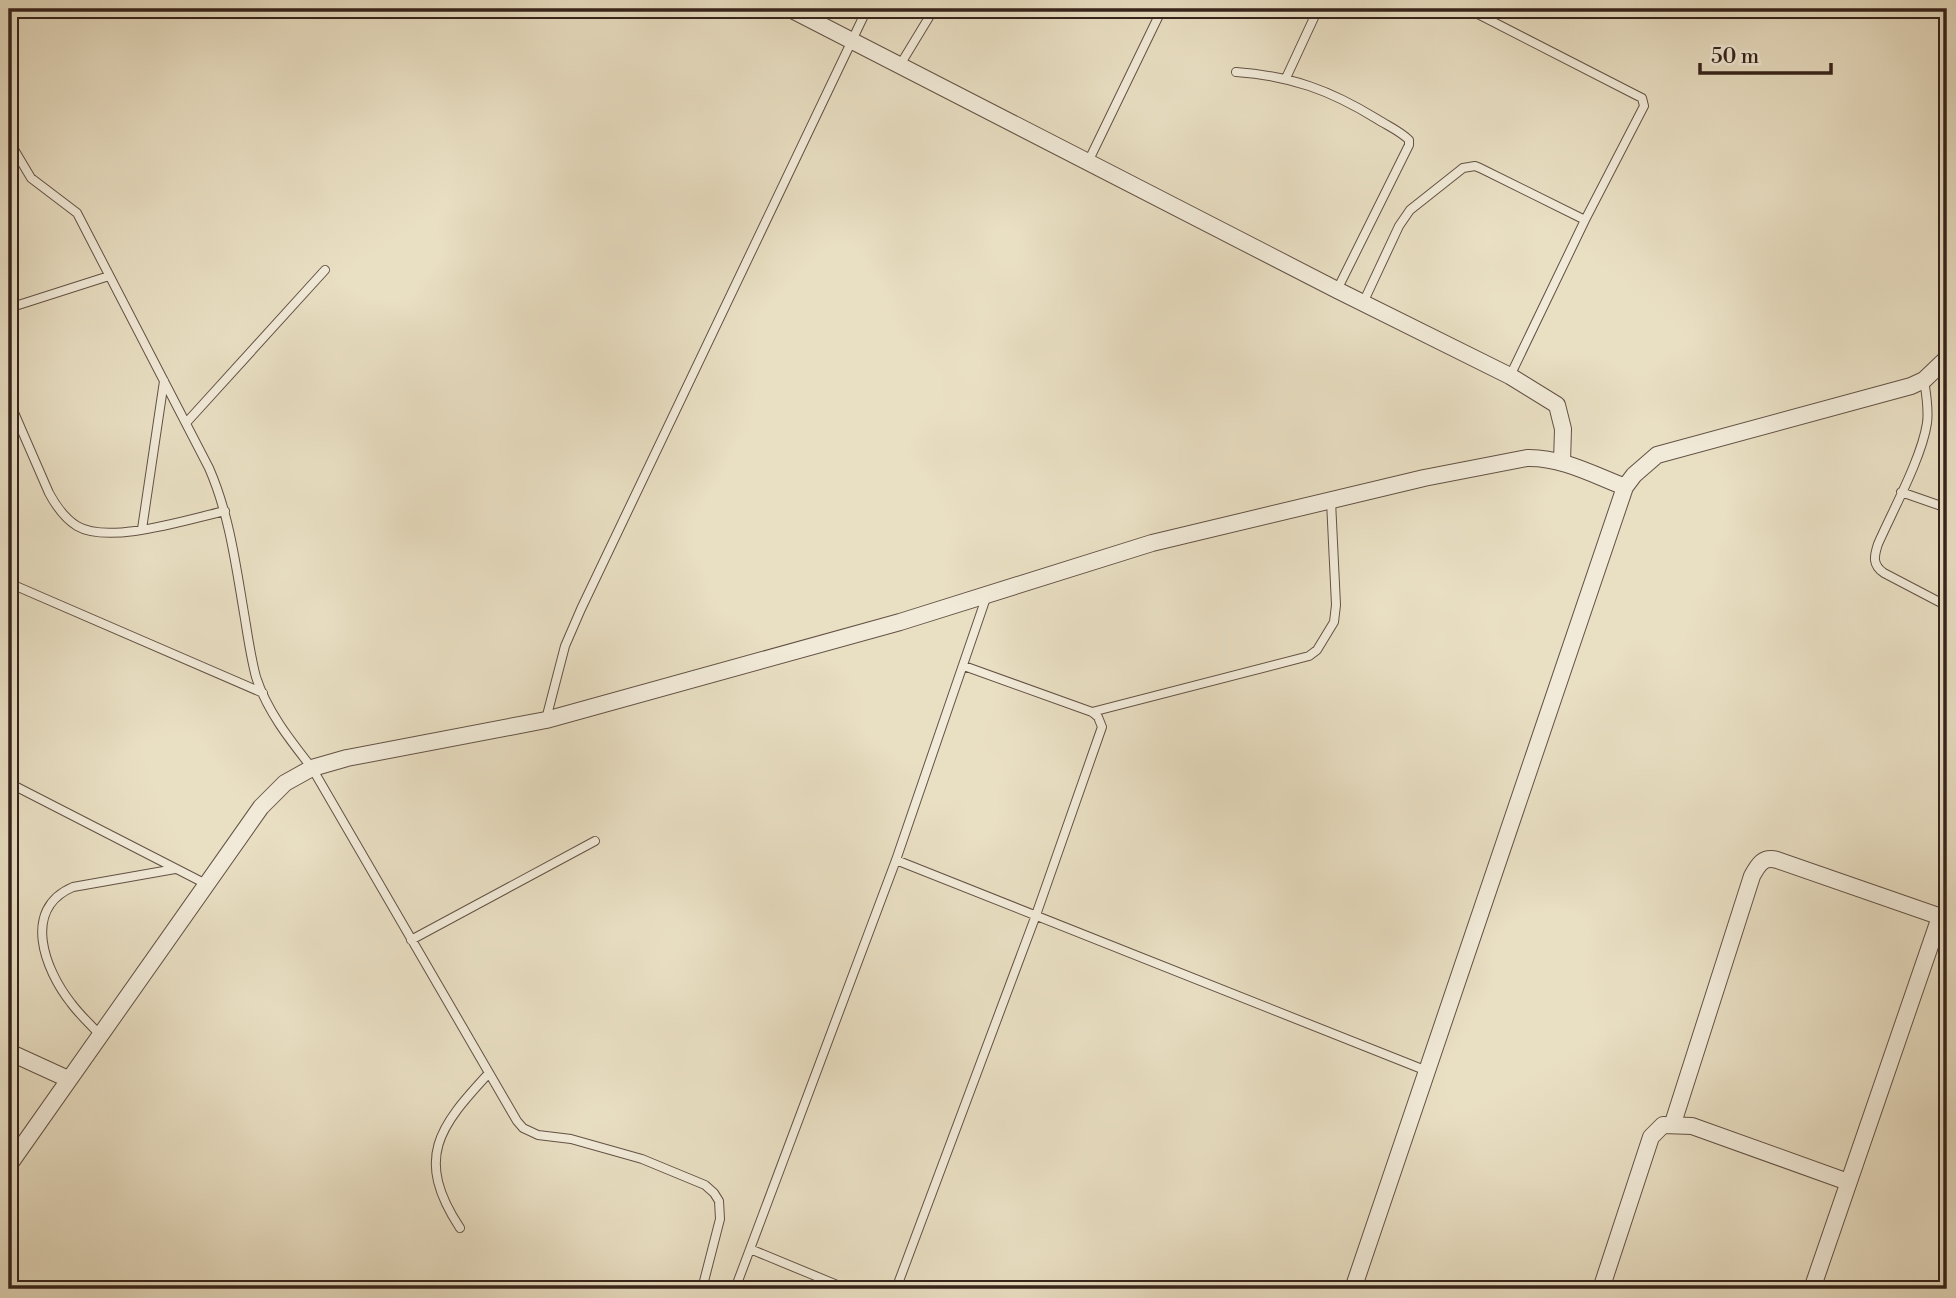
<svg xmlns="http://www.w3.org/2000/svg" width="1956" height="1298" font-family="'Libre Bodoni',serif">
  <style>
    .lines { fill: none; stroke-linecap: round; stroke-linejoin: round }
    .lane-casing { stroke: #635245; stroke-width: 10 }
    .street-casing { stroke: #635245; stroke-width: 18 }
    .lane { stroke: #f1ead8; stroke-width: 8 }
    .street { stroke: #f1ead8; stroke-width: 16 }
  </style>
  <rect width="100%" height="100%" fill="#e9dfc3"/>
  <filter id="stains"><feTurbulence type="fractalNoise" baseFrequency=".00286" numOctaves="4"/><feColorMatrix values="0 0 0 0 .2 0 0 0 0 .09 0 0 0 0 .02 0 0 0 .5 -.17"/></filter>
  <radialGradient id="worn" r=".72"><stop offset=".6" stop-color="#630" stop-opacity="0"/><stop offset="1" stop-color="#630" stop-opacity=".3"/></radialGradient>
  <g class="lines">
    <defs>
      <path id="lane" d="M1468,9l168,86 6,3 2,8 -59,114 -75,156
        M9,18l11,-9
        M900,65l34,-56
        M1236,72c55,4 94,18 141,47 11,7 23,12 32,21v5l-72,145
        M1286,78l32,-69
        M9,141l22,37 46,35 132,255c21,48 27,99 36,151 3,19 6,39 11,58 11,34 34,63 56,91l205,353 6,7 15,7 33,4 71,20 63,26 9,8 5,8 1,18 -18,70
        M1088,162l74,-153
        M1363,303l36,-77 11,-16 53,-42 12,-2 5,2 105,52
        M9,308l100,-32
        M1924,380c2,14 5,28 3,43 -5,34 -34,87 -49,121 -4,12 -6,21 6,29l63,33
        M9,401l40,92c7,13 15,25 28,33 32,19 112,-7 148,-15
        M186,423l139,-153
        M1901,492l46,16
        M142,529l22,-148
        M9,583l254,110
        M1092,712l217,-56 8,-6 17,-28 2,-17 -5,-104
        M546,719l19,-73 16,-37 286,-600
        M9,783l197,101
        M896,860l531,211
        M411,940l184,-99
        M100,1035c-10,-11 -21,-21 -29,-32 -26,-33 -50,-94 2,-116l102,-18
        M460,1228c-46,-70 -21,-101 29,-155
        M750,1249l97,40
        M735,1289l161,-429 91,-265
        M896,1289l140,-374 66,-188 -4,-10 -6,-5 -128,-46"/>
      <path id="street" d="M790,9l547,281 173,86 47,29 6,24 -1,33
        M9,1052l59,27
        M1673,1123l79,-247c6,-11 11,-20 25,-16l170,59
        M9,1165l252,-358 24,-24 27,-15 35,-10 199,-38 354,-98 252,-79 272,-65 103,-20c34,-1 67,17 98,29
        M1353,1289l272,-802 9,-12 23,-20 254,-69 13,-6 23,-22
        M1601,1289l50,-152 12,-12 29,1 156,56
        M1812,1289l128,-372"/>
    </defs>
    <use href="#lane" class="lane-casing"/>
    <use href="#street" class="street-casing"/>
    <use href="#lane" class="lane"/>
    <use href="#street" class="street"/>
  </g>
  <rect width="1956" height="1298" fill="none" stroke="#e9dfc3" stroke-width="35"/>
  <rect x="10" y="10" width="1935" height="1277" fill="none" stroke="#36231b" stroke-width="3.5"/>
  <rect x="18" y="18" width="1921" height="1263" fill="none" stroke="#36231b" stroke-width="2"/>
  <path d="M1700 63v10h131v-10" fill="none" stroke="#36231b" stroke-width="3.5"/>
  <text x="1711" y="63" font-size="21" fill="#36231b" stroke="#f1ead8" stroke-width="5" paint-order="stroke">50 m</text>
  <rect width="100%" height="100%" filter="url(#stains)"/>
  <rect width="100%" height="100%" fill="url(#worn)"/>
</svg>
